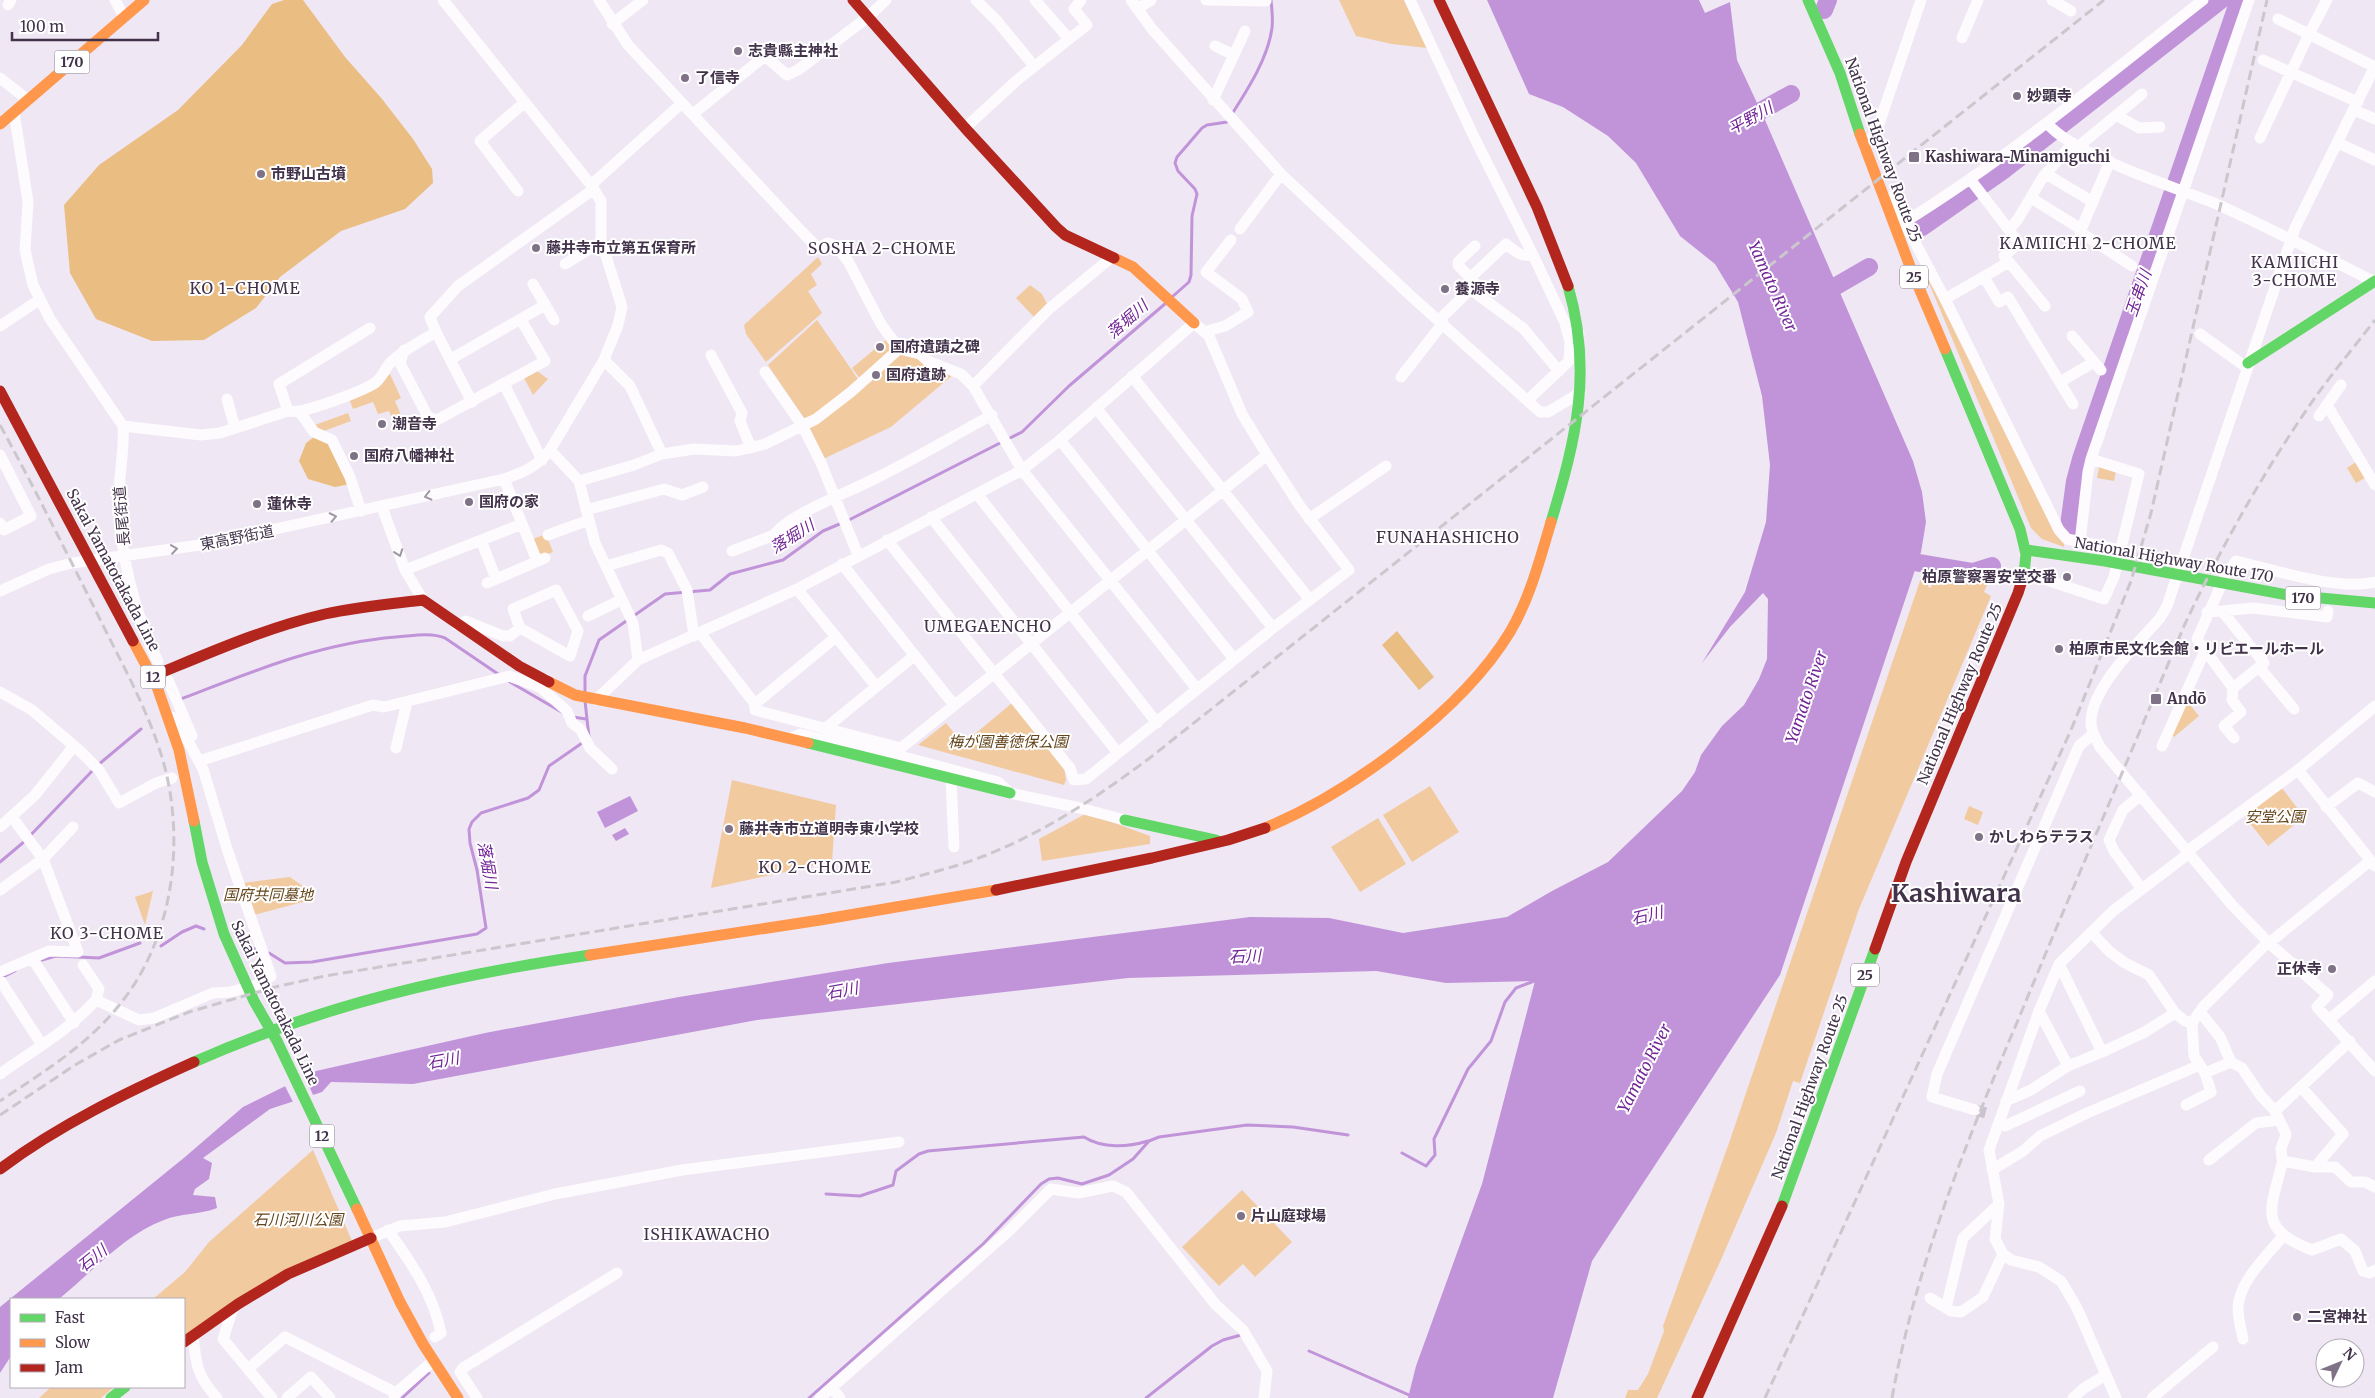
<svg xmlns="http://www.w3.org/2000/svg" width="2375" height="1398" font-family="Merriweather,'Noto Sans JP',serif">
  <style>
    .green { fill: #f2ca9f }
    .forest { fill: #eabd82 }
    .water { fill: #c194da }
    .pier { fill: #efe7f3 }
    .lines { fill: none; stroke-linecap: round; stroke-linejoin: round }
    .stream { stroke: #c194da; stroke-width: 3 }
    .river { stroke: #c194da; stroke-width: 18 }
    .street-tunnel { stroke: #ccc3d1; stroke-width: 11; stroke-dasharray: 11 5.5; stroke-linecap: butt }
    .street { stroke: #fdfbfd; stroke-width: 11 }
    .fast { stroke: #63d668; stroke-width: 11 }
    .slow { stroke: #ff974d; stroke-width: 11 }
    .jam { stroke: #b3261e; stroke-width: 11 }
    .rail { stroke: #cbc8cd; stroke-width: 3; stroke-dasharray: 10 5; stroke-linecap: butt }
    .oneway { stroke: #a097a4 }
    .poi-dot { fill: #7f7286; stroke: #fff; stroke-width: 2 }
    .labels { text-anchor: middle; stroke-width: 4; stroke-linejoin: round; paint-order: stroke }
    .shield { fill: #fff; stroke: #7b7081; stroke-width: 1 }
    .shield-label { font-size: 14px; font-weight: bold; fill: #42334b }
    .poi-label { font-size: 15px; font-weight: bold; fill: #42334b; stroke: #fff; text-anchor: start }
    .street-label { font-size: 15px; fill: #42334b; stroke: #fff }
    .park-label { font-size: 15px; font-style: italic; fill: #65461c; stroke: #fff }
    .water-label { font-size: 16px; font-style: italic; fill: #722596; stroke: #fff }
    .neighbourhood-label { font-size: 16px; letter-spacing: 1px; fill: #42334b; stroke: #fff }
    .town-label { font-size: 25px; font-weight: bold; fill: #42334b; stroke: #fff }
  </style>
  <rect width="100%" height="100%" fill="#efe7f3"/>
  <path class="green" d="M1339,0h65l23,48 -35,-4 -36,-8z
    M1904,223l128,263 32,58v3l-22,-8 -11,-11z
    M818,257l4,7 -11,10 6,11 -9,6 14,22 -56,49 -20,-28 -2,-9z
    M1030,285l12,9 6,12 -14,11 -18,-19z
    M817,320l41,59 -42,35 -12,4 -36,-53z
    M887,339l9,10 -35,31 -9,-12z
    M899,353l13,1 42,20 -63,53 -70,33 -15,-33z
    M537,371l11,8 -15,16 -9,-17z
    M390,374l11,24 -6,3 6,14 -9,3 -3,-7 -11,3 -5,-12 -20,7 -4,-11 33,-17z
    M348,413l3,8 -27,10 -12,-5z
    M2356,462l9,16 -9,5 -9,-15z
    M2099,467l17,4 -2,10 -17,-3z
    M546,534l7,18 -13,5 -7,-18z
    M1923,572h8l-3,15 3,1 3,-15 42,7 14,-2 -6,14 7,4 -132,313 -59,174 -7,-2 -17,52 -56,129 -63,136h-32l3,-8h10l10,-16 16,-43 -1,-5 66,-183z
    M2187,701l12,15 -25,21 -3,-3z
    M1012,703l52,65 2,12 -2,5 -146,-40 28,-22 17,21z
    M732,780l104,25 -4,57 -121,26z
    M1430,786l29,46 -47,30 -29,-47z
    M2282,788l22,29 -36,29 -23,-29z
    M1969,806l14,6 -5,13 -14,-6z
    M1087,813l63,23v8l-108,17 -3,-22z
    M1378,818l28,46 -46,28 -29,-45z
    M290,877l25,18 -1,4 -60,16 -11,-32z
    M153,891l-8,34 -10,-28z
    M313,1150l39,91 -168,94v-36h-31l32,-27 24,-30z
    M1242,1190l50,52 -37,35 -12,-13 -24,22 -37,-39z
    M51,1387h63l-13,11h-62z"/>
  <path class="forest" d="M284,0h19l42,57 37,42 31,40 19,30 1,14 -28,26 -64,22 -61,46 -24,31 -52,32 -52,1 -56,-22 -26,-46 -6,-68 35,-40 79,-55 64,-65 30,-41z
    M314,437l11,2 25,45 -15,3 -27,-8 -9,-18 7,-18z
    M1397,631l37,46 -15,13 -37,-45z"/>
  <path class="water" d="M1487,0h212l6,13 25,-11 7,58 28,60 148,341 9,31 4,30 -5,30 -141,423 -188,286 -39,137h-145l8,-32 66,-182 53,-203 -89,2 -70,-12 -248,7 -371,42 -344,64 -82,-2 -9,10 -52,17 -67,49 9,5 -3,16 -14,10 -2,6 22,2 2,11c-17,7 -37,5 -53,12 -40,15 -72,52 -105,79h-48v57l-11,17v-66l185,-150 58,-50 73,-36 169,-38 194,-36 209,-34 362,-46 79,1 74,15 104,-16 45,-26 56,-29 74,-71 13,-19 6,-17 21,-29 22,-21 15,-26 8,-20 1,-60 -5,-6 -33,34 -28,36 43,-71 21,-70 4,-57 -8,-69 -24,-94 -23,-38 -35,-28 -44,-73 -28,-27 -45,-29 -34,-13z
    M630,796l8,15 -33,17 -8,-16z
    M625,828l4,6 -13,7 -4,-6z"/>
  <path class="pier" d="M304,1075l10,22 -20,7 -10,-20z"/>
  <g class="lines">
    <path class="stream" d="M1232,114c16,-25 36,-56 40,-86 1,-9 0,-19 -1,-28
      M1172,297l17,-15 2,-7 1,-59 5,-22 -2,-5 -17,-18 -3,-8 2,-6 25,-29 5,-3 20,-3 2,-3
      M1008,439l14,-7 47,-46 97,-83
      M847,521l155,-79
      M510,682l55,32
      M585,692v-16l14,-36 66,-46 45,-4 20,-16 53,-14 40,-29 19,-8
      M181,699c70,-27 139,-56 215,-62 16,-1 34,-5 49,1l56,38
      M585,701l4,36
      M573,717l13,2
      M98,765l43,-36
      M0,862l25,-21 69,-72
      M161,946l21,-14 14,-6 8,3
      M248,948l10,1
      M269,953l16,10 27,-1 165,-28 9,-6 -9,-58 -7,-27 -1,-14 3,-7 9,-9 47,-15 11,-8 10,-24 36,-25
      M42,960l14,-4 43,2 41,-15
      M1,978l14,-7
      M1402,1153l24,13 9,-11 -1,-16 34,-70 23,-28 14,-39 11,-14 21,-8
      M826,1194l34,2 33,-11 3,-14 23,-17 9,-3 156,-14c19,12 44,10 64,4
      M1309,1351l107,47
      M402,1398l27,-25
      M809,1398l174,-154 58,-60 8,-5 9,-1 24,6 27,-9 24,-16 16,-18 10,-4 88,-12 46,2 55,8
      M1146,1398l66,-52 11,-6 18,-5"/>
    <path class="river" d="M1824,10l4,-10
      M1741,122l50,-28
      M1922,227l83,-58 216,-169
      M1817,297l52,-30
      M2068,533l7,-52 6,-22 158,-459
      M1896,559l77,13 19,-6"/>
    <path class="street-tunnel" d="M1975,1110l15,4"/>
    <path class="street" d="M115,0l9,17
      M599,0l29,45 175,188 15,15 10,-5 8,3 12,15 33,63 18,25 21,5 8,7 33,13 12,12 49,84 175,219
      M976,0l21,21 37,45
      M1035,0l34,39
      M1131,0l21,29 129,145 130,122 129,116h8l32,-19
      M1206,0l60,1
      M1410,0l65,139 58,116 32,68 14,11
      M2052,0l19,11
      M8,5l3,-5
      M1137,9l14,-9
      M2278,19l97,48
      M612,24l31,-24
      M1962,38l16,-38
      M1215,46l19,9
      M2263,60l95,42
      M2375,66l-80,162 -128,378 -7,12c-22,26 -71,71 -69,107 1,8 6,15 9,22l132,158 37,38 59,52 -11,12 58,64
      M0,78l28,22
      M1213,100l32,-69
      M2354,110l21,9
      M14,112l14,90 -3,48 8,35 17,34 73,107 78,9 19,-2 68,-22 -9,-27 91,-56
      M693,114l72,-58 22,19 11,-5 70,-53 18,-17
      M2116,115l23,13 21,-1
      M2047,123c26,32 125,63 167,80 55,24 108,53 161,79
      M965,128l51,-47 71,-56 -13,-16 7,-9
      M2260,138l49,-104 18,-34
      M2338,143l37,17
      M2079,146l63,-52
      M1865,149l12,-19 44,-130
      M2110,161l-30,71 52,34
      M2046,174l47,28
      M1970,179l49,64 -15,13 5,6
      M591,185l91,-82
      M518,191l-38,-50 45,-39
      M1891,197l54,102 114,231 8,9 53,11
      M2031,198l50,31
      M1906,221c105,-65 200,-145 297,-221
      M1240,229l41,-55
      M2009,230l9,-11 25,-42 30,-34
      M565,264l36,-22
      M1984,277l15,25 9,-5 65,107
      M1470,278l36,-34c10,8 15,13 27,11
      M533,284l21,36
      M1470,289l53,39 36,43
      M1945,299l64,-37 36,44
      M1439,320l37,-36 -18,-19v-3l17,-16
      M0,326l39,-26
      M436,332l36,70
      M1204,332l21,-6 23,-14 -6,-13 -36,-27 25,-32
      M2200,334l46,33
      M2072,336l29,34
      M404,350l-4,13 28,54 9,3 108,-59 -24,-41
      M711,355l31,58 -2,8 11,27
      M451,359l94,-54
      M604,360l26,26 32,68
      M765,372l37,53 19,38 37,92
      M1132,376l178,224
      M1401,377l42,-54
      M2060,382l34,-20
      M504,384l38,76
      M973,386l76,-77 63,-52
      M227,399l8,29
      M1528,400l41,-39 1,-19 -5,-19
      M2327,405l48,80
      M1096,408l177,220
      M288,411c14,4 74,-20 87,-28 8,-6 10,-16 17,-22 13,-12 29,-20 44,-29l-6,-15 28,-31 136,-97
      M299,411l15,21 18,8 18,37 11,34
      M2319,416l22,-31
      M123,426c2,25 -5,50 -4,76 1,53 16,112 39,160
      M1060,440l174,219
      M550,450l29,31 16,62 38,80 5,37
      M0,455l31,61 -27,14 -4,-7
      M504,479l33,82
      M579,481l55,-16 28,-11 32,-5 42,2 29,-7 51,-25 35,-27 48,-43
      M977,494l180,229
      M382,507l23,63 18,30
      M586,510l78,-21 18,6 21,-8
      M931,517l187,236
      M1309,519l77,-53
      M548,535l41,-15
      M481,540l15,39
      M2080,542l8,-70 3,-13 158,-459
      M732,551l42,-16c14,-20 72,-42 96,-54 42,-20 81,-44 122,-66
      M842,564l112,141
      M606,566l55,-16 7,3 19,37 7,46
      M405,570l117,-46
      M2025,573l79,26 10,-22 25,-103 -48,-15
      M487,583l58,-25
      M797,589l79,97
      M556,590l22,41 -8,25 -50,-28 -7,-19z
      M0,591l49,-22 23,-6 135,-19 297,-65c20,-7 33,-12 46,-29l54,-90 14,-35 4,-18 -21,-67v-39l-10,-16 -148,-185
      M2222,611l31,-3 74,9 1,-6
      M2207,612l15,-1 42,52 -31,25 -1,12 9,12 -17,14 10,12
      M588,616l33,-16
      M457,625l9,-4 37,15h7l10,-8
      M700,633l55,71v6l146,38 -1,6
      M2259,667l35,42
      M168,680l24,56
      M540,687l27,24 5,12 9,7 9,18 22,21
      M2233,688l-36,-49 29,-65 10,-13c39,9 100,30 139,21
      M0,692l32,18 48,41 19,19 20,33 37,-20 16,-5
      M596,700l42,-40 159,-71 225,-119 38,-30 134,-117 15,13 33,78 25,41 33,51 49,64 -76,58 -187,151 -12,1 -4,-12 -183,-228
      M755,704l81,-67
      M827,727l87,-71
      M793,737l7,-3 100,22 98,26 12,11 70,15 45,12
      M2162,746l41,-91
      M396,748l11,-46
      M901,748l366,-293
      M199,761l174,-56 11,2 125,-31 31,11 5,-8
      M2298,770l77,96
      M951,779l3,68
      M2141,795l-18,15 -14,30 5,11 27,37
      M2326,807l32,-24 17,9
      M0,827l35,-32 39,-49
      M2186,852l112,-82 77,-64
      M0,890l43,-31 30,-32
      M2091,932l19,20 15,11 24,12 26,38
      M2269,943l101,-82
      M32,958l42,65
      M2059,964l43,88 41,-19 32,-20 10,8 7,2 11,-16 65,-65
      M83,965l16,24 -3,11
      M0,972l49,-21 29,1 -35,-93 -31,-42
      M0,980l42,65
      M2039,1011l29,55
      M2200,1012l20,25 11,25
      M2330,1019l45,-38
      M2205,1073l26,-11 11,6 19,28 14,15 11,23c-1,5 -4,10 -5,15 0,5 2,10 1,15 -12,47 -24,65 30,86l29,-11 14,12 8,20 7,2 5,-3
      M0,1074c33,-24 68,-43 96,-74l43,20 15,-2 59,-25 17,-1 27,-7 14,-9 -43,-124 -25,-83 -18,-34 -13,-18
      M2301,1087l42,47 -28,33
      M2006,1101l25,-11 37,-24 34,-14
      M2186,1105l25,-13 -6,-19 -11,-17 -2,-33
      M1975,1110l-43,-13 5,-23 142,-328 14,-12
      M2275,1111l75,-70
      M1998,1124l7,2 75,-35
      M2209,1160l47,-37 23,-3
      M2283,1161l32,6h20l16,15h14l10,5
      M1992,1170l31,-19 17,-15 47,-23 113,-48
      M388,1230c23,33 45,63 53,103l-6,4
      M371,1238l29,-12 45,-4 110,-28 127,-24 217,-28
      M1930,1298l21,13 10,1 22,-15 20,-43
      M233,1308l-10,31 49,59
      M1946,1308l17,-70 36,-34
      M193,1336c3,28 4,40 24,62
      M2243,1339c-2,-10 -5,-21 -5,-31 1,-27 29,-52 45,-72
      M248,1369l37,-32 111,56
      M832,1388l8,10
      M287,1398l24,-21 19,21
      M394,1398l2,-5 37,-32
      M477,1398l-17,-26 3,-4 154,-95
      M820,1398l190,-168 41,-41 27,4 35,-7 13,6 90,113 27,25 24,41 -3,27
      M2073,1398l11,-10 22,-13
      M2116,1398l-39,-90 -16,-27 -22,-14 -28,-7 -8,-6 -8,-15 4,-35 -10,-54 50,-139 20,-47 54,-53 75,-57
      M2152,1398l61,-51"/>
    <path class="fast" d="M1808,0l32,73 20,61
      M1945,349l75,180 6,25 -2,20
      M2248,363l127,-82
      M1551,522c25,-83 42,-150 17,-236
      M2027,550l78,11 183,34 87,8
      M808,743l202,50
      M1125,820l91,20
      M194,821l8,41 22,72 30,67 23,40 80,168
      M194,1062c132,-58 254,-86 396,-107
      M1782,1206l93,-257
      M111,1398l14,-11"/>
    <path class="slow" d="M0,124l144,-124
      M1860,134l51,135 34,80
      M1114,258l19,9 61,56
      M133,641l23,43 23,66 15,71
      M549,682l26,13 170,33 63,15
      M1265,828c85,-35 197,-117 245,-196 20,-34 30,-73 41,-110
      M590,955l230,-35 176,-30
      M357,1209l43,93 23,42 35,54"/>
    <path class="jam" d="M853,0l112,128 91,99 9,8 49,23
      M1439,0l98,207 31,79
      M0,391l133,250
      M153,676c56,-23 112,-48 172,-62 32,-7 65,-10 98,-14l96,66 30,16
      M996,890l156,-32 76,-18 37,-12
      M1875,949l31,-87 112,-269 6,-19
      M0,1169c59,-44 127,-77 194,-107
      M184,1342l54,-38 50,-30 83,-36
      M1697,1398l85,-192"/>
    <path class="rail" d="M0,425c33,60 63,121 94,182 23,48 51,96 67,147 25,80 14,178 -37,245 -33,44 -79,72 -124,102
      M0,1115l75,-50 44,-25 70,-28 86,-25 50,-11 571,-94c30,-8 60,-15 88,-26 61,-24 115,-60 167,-99l953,-757
      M1765,1398l306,-668 60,-149 20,-68 116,-513
      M1892,1398c24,-134 76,-260 129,-385 53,-129 109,-257 163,-387 37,-79 80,-155 130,-227 19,-27 41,-53 61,-79"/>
  </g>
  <defs><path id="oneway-chevron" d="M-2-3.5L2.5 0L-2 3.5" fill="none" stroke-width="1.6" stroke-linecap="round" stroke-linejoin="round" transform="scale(1.25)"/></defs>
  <g class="oneway">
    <use href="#oneway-chevron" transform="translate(428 496) rotate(166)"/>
    <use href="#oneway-chevron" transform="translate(333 517) rotate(-12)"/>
    <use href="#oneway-chevron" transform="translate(174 549) rotate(-8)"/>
    <use href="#oneway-chevron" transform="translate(399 553) rotate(70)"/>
  </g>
  <g class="poi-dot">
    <circle cx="738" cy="51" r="5"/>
    <circle cx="685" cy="78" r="5"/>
    <circle cx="2017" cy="96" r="5"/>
    <rect x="1908" y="151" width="12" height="12" rx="2.5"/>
    <circle cx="261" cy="174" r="5"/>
    <circle cx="536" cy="248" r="5"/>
    <circle cx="1445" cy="289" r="5"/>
    <circle cx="880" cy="347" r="5"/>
    <circle cx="876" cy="375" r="5"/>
    <circle cx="382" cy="424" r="5"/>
    <circle cx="354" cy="456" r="5"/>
    <circle cx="469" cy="502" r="5"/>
    <circle cx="257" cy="504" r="5"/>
    <circle cx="2067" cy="577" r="5"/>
    <circle cx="2059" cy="649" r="5"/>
    <rect x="2150" y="693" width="12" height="12" rx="2.5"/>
    <circle cx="729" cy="829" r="5"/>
    <circle cx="1979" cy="837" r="5"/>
    <circle cx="2332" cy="969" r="5"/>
    <circle cx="1241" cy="1216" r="5"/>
    <circle cx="2297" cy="1317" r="5"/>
  </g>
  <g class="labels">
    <g class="shield">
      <rect x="54.5" y="50.5" width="35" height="23" rx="4"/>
      <rect x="1900" y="265.5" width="28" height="23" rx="4"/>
      <rect x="2285.5" y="586.5" width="35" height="23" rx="4"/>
      <rect x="140.5" y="665.5" width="25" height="23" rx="4"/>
      <rect x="1851" y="963.5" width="28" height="23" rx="4"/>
      <rect x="309.5" y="1124.5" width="25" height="23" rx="4"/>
    </g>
    <g class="shield-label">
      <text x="72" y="67">170</text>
      <text x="1914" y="282">25</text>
      <text x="2303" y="603">170</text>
      <text x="153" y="682">12</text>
      <text x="1865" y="980">25</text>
      <text x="322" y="1141">12</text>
    </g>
    <g class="poi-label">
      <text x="748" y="56">志貴縣主神社</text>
      <text x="695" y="83">了信寺</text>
      <text x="2027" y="101">妙顕寺</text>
      <text x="1925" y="162">Kashiwara-Minamiguchi</text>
      <text x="271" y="179">市野山古墳</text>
      <text x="546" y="253">藤井寺市立第五保育所</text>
      <text x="1455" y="294">養源寺</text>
      <text x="890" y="352">国府遺蹟之碑</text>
      <text x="886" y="380">国府遺跡</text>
      <text x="392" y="429">潮音寺</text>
      <text x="364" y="461">国府八幡神社</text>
      <text x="479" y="507">国府の家</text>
      <text x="267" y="509">蓮休寺</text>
      <text x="2057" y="582" text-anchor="end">柏原警察署安堂交番</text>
      <text x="2069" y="654">柏原市民文化会館・リビエールホール</text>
      <text x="2167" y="704">Andō</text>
      <text x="739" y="834">藤井寺市立道明寺東小学校</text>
      <text x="1989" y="842">かしわらテラス</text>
      <text x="2322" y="974" text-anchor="end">正休寺</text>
      <text x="1251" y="1221">片山庭球場</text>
      <text x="2307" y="1322">二宮神社</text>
    </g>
    <g class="street-label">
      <text transform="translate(1883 150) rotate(70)" y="5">National Highway Route 25</text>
      <text transform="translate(122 516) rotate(-95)" y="5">長尾街道</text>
      <text transform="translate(237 538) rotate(-11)" y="5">東高野街道</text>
      <text transform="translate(2174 560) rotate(10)" y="5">National Highway Route 170</text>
      <text transform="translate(113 570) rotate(62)" y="5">Sakai Yamatotakada Line</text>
      <text transform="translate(1960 694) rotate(-67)" y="5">National Highway Route 25</text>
      <text transform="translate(275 1003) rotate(64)" y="5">Sakai Yamatotakada Line</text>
      <text transform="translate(1810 1087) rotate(-70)" y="5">National Highway Route 25</text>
    </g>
    <g class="park-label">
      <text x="1008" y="747">梅が園善徳保公園</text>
      <text x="2275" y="822">安堂公園</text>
      <text x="268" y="900">国府共同墓地</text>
      <text x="298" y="1225">石川河川公園</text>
    </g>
    <g class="water-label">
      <text transform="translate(1750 118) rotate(-29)" y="6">平野川</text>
      <text transform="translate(1773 286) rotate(66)" y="6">Yamato River</text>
      <text transform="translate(2138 293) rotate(-71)" y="6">玉串川</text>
      <text transform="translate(1127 319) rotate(-41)" y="6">落堀川</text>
      <text transform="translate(792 536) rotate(-32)" y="6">落堀川</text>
      <text transform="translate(1806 697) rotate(-71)" y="6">Yamato River</text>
      <text transform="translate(488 865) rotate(80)" y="6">落堀川</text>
      <text transform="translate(1647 915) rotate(-13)" y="6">石川</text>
      <text transform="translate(1245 956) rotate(-3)" y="6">石川</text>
      <text transform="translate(842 990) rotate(-10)" y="6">石川</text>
      <text transform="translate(443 1060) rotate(-10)" y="6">石川</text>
      <text transform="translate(1644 1068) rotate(-63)" y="6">Yamato River</text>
      <text transform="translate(92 1258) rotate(-39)" y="6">石川</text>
    </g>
    <g class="neighbourhood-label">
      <text x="2088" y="249">KAMIICHI 2-CHOME</text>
      <text x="882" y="254">SOSHA 2-CHOME</text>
      <text x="2295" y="268">KAMIICHI<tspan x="2295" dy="18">3-CHOME</tspan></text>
      <text x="245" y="294">KO 1-CHOME</text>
      <text x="1448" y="543">FUNAHASHICHO</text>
      <text x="988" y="632">UMEGAENCHO</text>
      <text x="815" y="873">KO 2-CHOME</text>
      <text x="107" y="939">KO 3-CHOME</text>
      <text x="707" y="1240">ISHIKAWACHO</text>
    </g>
    <g class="town-label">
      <text x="1956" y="902">Kashiwara</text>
    </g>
  </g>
  <rect x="10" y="1298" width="175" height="90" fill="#ffffff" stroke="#b3adb7"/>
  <rect x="20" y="1314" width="25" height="8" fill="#63d668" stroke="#b3adb7"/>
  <text x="55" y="1323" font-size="15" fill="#42334b">Fast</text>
  <rect x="20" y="1339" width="25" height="8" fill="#ff974d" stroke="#b3adb7"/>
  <text x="55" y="1348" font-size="15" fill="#42334b">Slow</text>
  <rect x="20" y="1364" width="25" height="8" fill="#b3261e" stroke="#b3adb7"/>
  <text x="55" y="1373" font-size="15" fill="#42334b">Jam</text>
  <g transform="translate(2340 1363) rotate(47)"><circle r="24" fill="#ffffff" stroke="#b3adb7"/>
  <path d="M0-4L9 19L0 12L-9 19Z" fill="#7f7286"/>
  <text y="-8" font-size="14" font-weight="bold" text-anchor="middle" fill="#42334b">N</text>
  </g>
  <path d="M12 32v8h146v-8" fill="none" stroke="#42334b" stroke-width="2.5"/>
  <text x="20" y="32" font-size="15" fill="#42334b" stroke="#ffffff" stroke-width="4" paint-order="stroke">100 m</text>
</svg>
